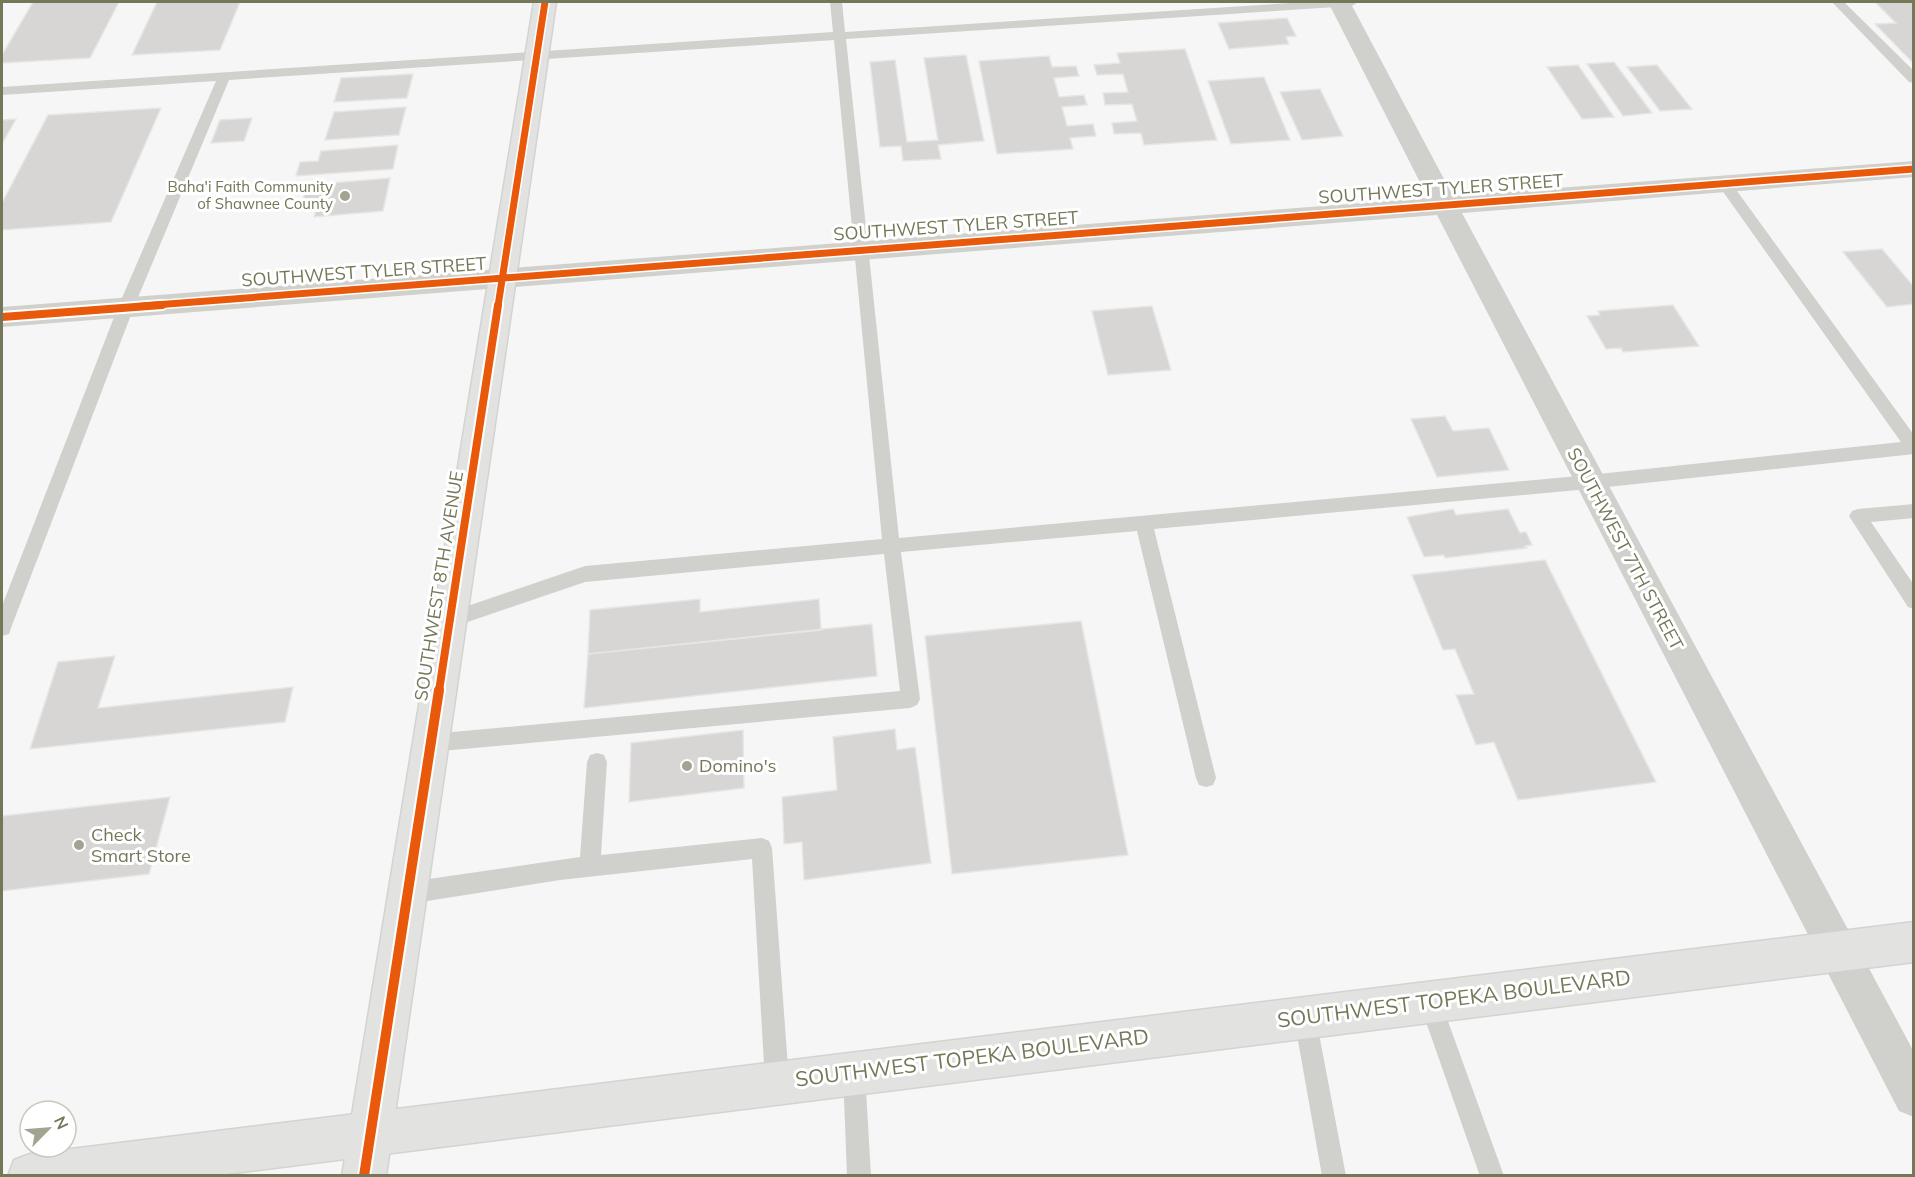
<svg xmlns="http://www.w3.org/2000/svg" width="1915" height="1177" font-family="Mulish,sans-serif">
  <style>
    .building { fill: #d7d6d4; stroke: #e6e6e6; stroke-width: 1.5 }
    .lines { fill: none; stroke-linecap: round; stroke-linejoin: round }
    .secondary-casing { stroke: #d3d3d0; stroke-width: 3 }
    .primary-casing { stroke: #d3d3d0; stroke-width: 3 }
    .lane { fill: #d0d0cd; fill-rule: evenodd }
    .street { fill: #d0d0cd; fill-rule: evenodd }
    .secondary { fill: #e2e2e1; fill-rule: evenodd }
    .primary { fill: #e2e2e1; fill-rule: evenodd }
    .cycleway-far2-casing { stroke: #fff; stroke-width: 10 }
    .cycleway-far1-casing { stroke: #fff; stroke-width: 12 }
    .cycleway-casing { stroke: #fff; stroke-width: 14 }
    .cycleway-far2 { stroke: #e8590c; stroke-width: 7 }
    .cycleway-far1 { stroke: #e8590c; stroke-width: 8 }
    .cycleway { stroke: #e8590c; stroke-width: 10 }
    .poi-dot { fill: #a2a390; stroke: #fff; stroke-width: 2 }
    .labels { text-anchor: middle; stroke-width: 6; stroke-linejoin: round; paint-order: stroke }
    .far-poi-label { font-size: 15px; fill: #747758; stroke: #fff; text-anchor: end }
    .street-label { font-size: 18px; fill: #747758; stroke: #fff }
    .poi-label { font-size: 18px; fill: #747758; stroke: #fff; text-anchor: start }
    .near-street-label { font-size: 21px; fill: #747758; stroke: #fff }
  </style>
  <rect width="100%" height="100%" fill="#f7f6f7"/>
  <path class="building" d="M33,2h86l-29,56 -88,5v-8z
    M157,2h83l-20,48 -88,5z
    M1875,2h39v62l-39,-40 21,-1z
    M1287,18l9,18 -10,1 3,7 -60,5 -11,-26z
    M1185,49l32,91 -73,5 -3,-12 -27,1 -2,-11 25,-2 -5,-17 -27,1 -2,-12 25,-1 -5,-18 -26,1 -3,-10 26,-2 -3,-10z
    M966,55l18,86 -46,4 3,14 -38,2 -2,-15 -21,1 -10,-85 25,-2 12,82 31,-2 -14,-82z
    M1049,56l3,11 24,-1 3,10 -25,2 5,19 25,-2 3,10 -25,2 5,19 26,-2 3,12 -26,2 3,11 -76,5 -18,-93z
    M1614,62l38,51 -29,3 -36,-52z
    M1578,65l36,52 -32,2 -35,-52z
    M1657,65l35,44 -32,2 -33,-44z
    M413,74l-6,24 -73,4 7,-24z
    M1264,77l26,63 -59,4 -23,-63z
    M1320,89l23,47 -41,4 -22,-48z
    M406,107l-7,28 -74,5 9,-28z
    M161,108l-50,114 -109,8v-27l46,-88z
    M252,118l-8,23 -33,2 9,-23z
    M16,119l-14,25v-24z
    M398,145l-5,24 -97,7 4,-14 18,-1 3,-10z
    M390,178l-7,33 -69,6 3,-10 -16,1 6,-23z
    M1882,249l32,38v17l-27,3 -44,-55z
    M1673,305l26,41 -76,6 -2,-4 -15,1 -19,-33 13,-1 -2,-4z
    M1152,306l19,64 -63,5 -16,-64z
    M1445,416l8,15 36,-3 20,42 -72,7 -26,-58z
    M1453,509l3,6 52,-6 12,24 6,-1 6,13 -7,1 2,2 -82,10 -1,-3 -20,2 -17,-40z
    M1545,560l111,222 -138,18 -24,-58 -18,3 -20,-50 18,-1 -19,-45 -12,1 -31,-75z
    M700,599v13l119,-13 2,31 -233,24 2,-44z
    M1081,621l47,234 -176,19 -27,-238z
    M872,624l5,52 -293,32 4,-54z
    M115,656l-17,52 195,-21 -8,35 -255,27 28,-87z
    M895,729l2,21 18,-3 16,116 -127,17 -2,-38 -18,2 -2,-47 55,-7 -4,-53z
    M743,730l1,58 -115,14 2,-59z
    M170,797l-21,77 -147,17v-75z"/>
  <g class="lines">
    <defs>
      <path id="secondary" d="M534,2h22l-170,1174h-44z"/>
      <path id="primary" d="M1914,922v40l-1704,214h-202l6,-16 16,-6z"/>
    </defs>
    <use href="#secondary" class="secondary-casing"/>
    <use href="#primary" class="primary-casing"/>
    <path class="lane" d="M830,2h12l3,30 460,-30h53l-6,4 -506,33 53,499 690,-63 312,-33 -182,-256 -2,-3 7,-5 5,2 185,255v19l-325,35 -435,40 62,249 -3,7 -7,2 -7,-2 -3,-7 -59,-247 -236,21 19,147 -3,6 -7,3 -479,44 -7,-3 -3,-6 3,-6 7,-3 469,-43 -16,-137 -299,28 -135,46 -6,-2 -3,-6 3,-6 141,-48 297,-27 -48,-499 -605,40 -95,227 -123,321 -2,6 -7,2v-30l116,-299 98,-226 -214,14v-8l831,-55z
      M1832,2h12l70,69v12l-5,-1z
      M1914,504v14l-43,4 43,63v24l-6,-2 -59,-91 3,-5 6,-2z
      M597,753l7,2 3,7 -6,93 161,-17 7,3 3,7 17,233 -4,8 -8,4 -8,-4 -4,-8 -13,-222 -192,21 -152,24 -7,-4 -4,-7 4,-7 7,-4 172,-25 7,-95 3,-7z
      M1430,991l8,3 3,8 63,174h-24l-61,-174 3,-8z
      M1305,1007l8,3 3,8 30,158h-24l-28,-158 3,-8z
      M854,1062l8,3 3,8 6,103h-24l-4,-103 3,-8z"/>
    <path class="street" d="M1328,2h22l103,194 461,-35v16l-452,36 452,839v65l-15,-6 -462,-896 -1435,112v-20l1426,-109z"/>
    <use href="#secondary" class="secondary"/>
    <use href="#primary" class="primary"/>
    <defs>
      <path id="cycleway-far2" d="M142,306l1772,-137
        M498,306l47,-304"/>
      <path id="cycleway-far1" d="M2,317l160,-12
        M439,691l59,-386"/>
      <path id="cycleway" d="M364,1176l75,-486"/>
    </defs>
    <use href="#cycleway-far2" class="cycleway-far2-casing"/>
    <use href="#cycleway-far1" class="cycleway-far1-casing"/>
    <use href="#cycleway" class="cycleway-casing"/>
    <use href="#cycleway-far2" class="cycleway-far2"/>
    <use href="#cycleway-far1" class="cycleway-far1"/>
    <use href="#cycleway" class="cycleway"/>
  </g>
  <g class="poi-dot">
    <circle cx="345" cy="196" r="6"/>
    <circle cx="687" cy="766" r="6"/>
    <circle cx="79" cy="845" r="6"/>
  </g>
  <g class="labels">
    <g class="far-poi-label">
      <text x="333" y="192">Baha'i Faith Community<tspan x="333" dy="17">of Shawnee County</tspan></text>
    </g>
    <g class="street-label">
      <text transform="translate(1441 189) rotate(-4)" y="6">SOUTHWEST TYLER STREET</text>
      <text transform="translate(956 226) rotate(-4)" y="6">SOUTHWEST TYLER STREET</text>
      <text transform="translate(364 272) rotate(-4)" y="6">SOUTHWEST TYLER STREET</text>
      <text transform="translate(1625 549) rotate(62)" y="6">SOUTHWEST 7TH STREET</text>
      <text transform="translate(439 586) rotate(-81)" y="6">SOUTHWEST 8TH AVENUE</text>
    </g>
    <g class="poi-label">
      <text x="699" y="772">Domino's</text>
      <text x="91" y="841">Check<tspan x="91" dy="21">Smart Store</tspan></text>
    </g>
    <g class="near-street-label">
      <text transform="translate(1454 999) rotate(-7)" y="7">SOUTHWEST TOPEKA BOULEVARD</text>
      <text transform="translate(972 1058) rotate(-7)" y="7">SOUTHWEST TOPEKA BOULEVARD</text>
    </g>
  </g>
  <rect width="1915" height="1177" fill="none" stroke="#747758" stroke-width="6"/>
  <g transform="translate(48 1129) rotate(65)"><circle r="28" fill="#ffffff" stroke="#c7c9bc" stroke-width="1.5"/>
  <path d="M0-4.5L10 22L0 15L-10 22Z" fill="#a2a390"/>
  <text y="-9" font-size="16" font-weight="bold" text-anchor="middle" fill="#747758">N</text>
  </g>
</svg>
